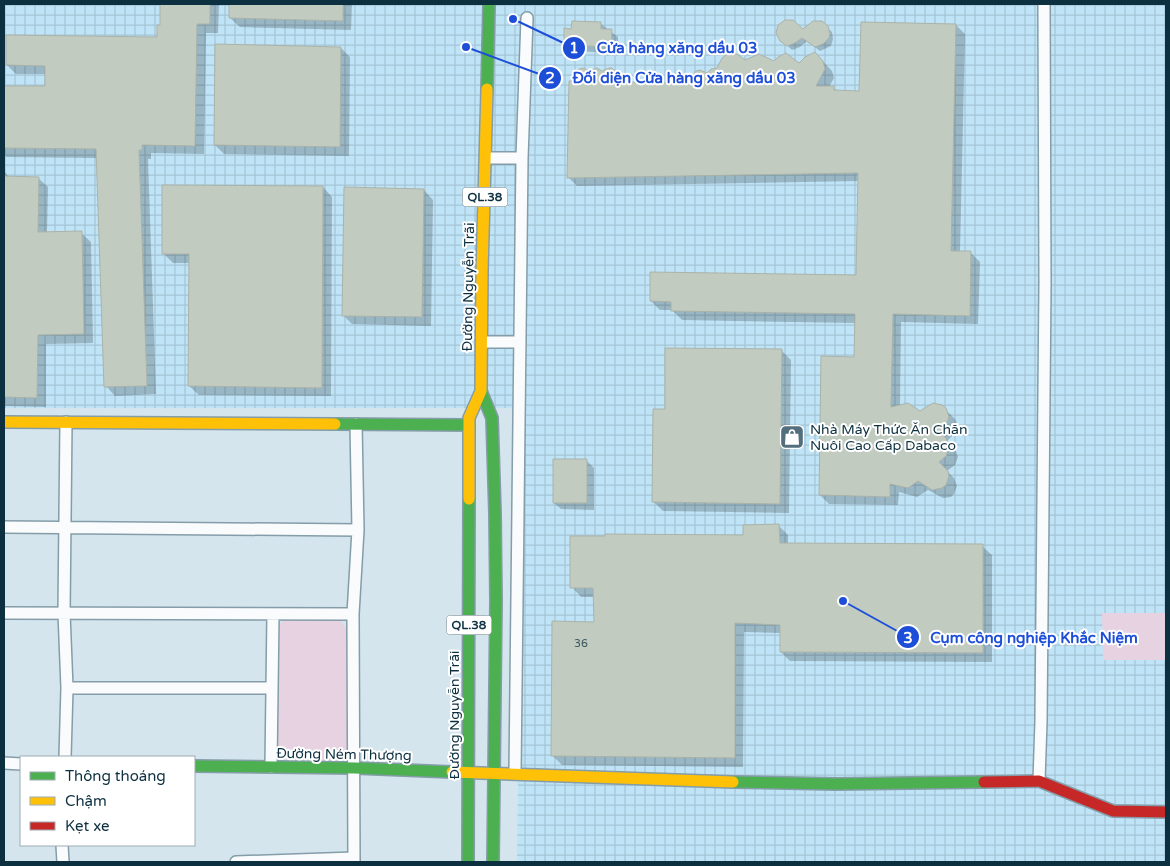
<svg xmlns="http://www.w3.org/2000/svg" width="1170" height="866" font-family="'Varela Round',sans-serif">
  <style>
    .industrial { fill: url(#industrial-grid) }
    .park { fill: #e7d2e2 }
    .shadow { fill: #0003 }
    .building { fill: #c2cbc0; stroke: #aab3a9 }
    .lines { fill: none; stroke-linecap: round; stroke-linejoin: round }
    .street-casing { stroke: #849da8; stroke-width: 14 }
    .fast-casing { stroke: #849da8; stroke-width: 14 }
    .slow-casing { stroke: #849da8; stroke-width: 14 }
    .jam-casing { stroke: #849da8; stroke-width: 14 }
    .street { stroke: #f9fbfc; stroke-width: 11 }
    .fast { stroke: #4caf50; stroke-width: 11 }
    .slow { stroke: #ffc107; stroke-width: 11 }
    .jam { stroke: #c62828; stroke-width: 11 }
    .labels { text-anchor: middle; stroke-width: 4; stroke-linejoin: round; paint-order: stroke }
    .number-label { font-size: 11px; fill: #3a5760 }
    .shield { fill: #fff; stroke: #566e79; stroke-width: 1 }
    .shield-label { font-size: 12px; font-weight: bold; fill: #0d3040 }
    .street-label { font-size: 14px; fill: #0d3040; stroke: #fff }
    .poi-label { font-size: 14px; fill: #0d3040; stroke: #fff; text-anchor: start }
    .leader { fill: none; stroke: #1d4ed8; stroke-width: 2 }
    .callout-dot { fill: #1d4ed8; stroke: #fff; stroke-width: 2 }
    .mark-label { font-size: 15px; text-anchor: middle; font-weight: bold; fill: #fff }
    .callout-label { font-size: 15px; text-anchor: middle; font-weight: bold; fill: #1d4ed8; stroke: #fff; stroke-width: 4; stroke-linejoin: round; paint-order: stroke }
  </style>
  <defs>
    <pattern id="industrial-grid" width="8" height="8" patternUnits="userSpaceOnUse" patternTransform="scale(1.25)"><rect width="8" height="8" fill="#c0e4f7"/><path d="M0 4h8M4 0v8" fill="none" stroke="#a4c4d5"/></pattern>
  </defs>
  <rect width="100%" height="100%" fill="#d4e5ee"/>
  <path class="industrial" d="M4,4h1162v858h-649l6,-454h-519z"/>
  <path class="park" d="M1102,613h64v47h-63z
    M284,620l57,1 7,10v123l-6,7 -62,-2 -6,-6 3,-122 4,-8z"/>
  <path class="shadow" d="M161,4h58l-1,29h-12l-2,121 -53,-1v6h-3l8,235 -41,2 -9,-10 -9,-228 -91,-1 -2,-3v-67h42v-13h-30l-9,-9 151,-27 3,-12z
    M231,4h121l-1,26 -111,-3 -10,-9z
    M601,24l17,13v16l-46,-2 -7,-7 7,-14z
    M956,25l9,9 -5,218 11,1 9,9 -2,62 -77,-2 -1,84 20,6 25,-3 10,10 2,4v8l-10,10 8,8 3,8 -3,8 -8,6 7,7 3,8 -3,8 -3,3 -8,1 -15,-8 -11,7 -18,-5 -1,13 -69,-1 -9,-9 35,-137 1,-35 -174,-3 -10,-10h-12l-9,-9 206,-24 2,-96 -282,5 -9,-9 9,-95 12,-10h13l10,-3 12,14 70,2 13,-10 37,-14 55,4 16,-12 17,18 2,7 -5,9 4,1 4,3 23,1z
    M827,27l5,5 1,7 -2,7 -11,5 -13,-10 -7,6 -8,3 -11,-10 22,-9z
    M341,48l9,9 -1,99 -125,-2 -9,-9z
    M4,171l6,7h28l10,9 -1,46h34l10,9 2,101 -47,1v63l-42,-1z
    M323,187l9,10 -1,199 -132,-1 -10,-9 1,-123h-17l-10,-10z
    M424,190l9,10 -2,126 -79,-2 -9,-9z
    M782,351l9,9 -2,153 -126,-2 -9,-9 12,-92z
    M587,461l7,7v42l-33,-1 -7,-6z
    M778,525l10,10v10l194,1 10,9v107l-202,-1 -9,-9v-19l-37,-1 -1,135 -181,-2 -10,-10 43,-132v-26h-14l-9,-10z"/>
  <path class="building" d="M160,4h50v20h-13l-2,122 -53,-1v5h-3l8,236 -43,1 -8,-238 -92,-1v-62h41v-20l-39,-1v-30l151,2v-12h3z
    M229,4h114v17l-114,-3z
    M785,20h8l10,9 10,-8h9l6,5 2,8 -1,4 -6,6 -8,3 -13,-9 -7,5 -8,3 -7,-5 -4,-8 2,-8z
    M572,21l29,1v7h11l-1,18 -47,-2v-17l7,1z
    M861,22l95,2 -5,227h20l-1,65 -77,-2 -2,93 17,-4 12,8 13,-8 9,2 4,3 3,9 -3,9 -7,6 7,6 3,9 -3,9 -7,6 9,9 1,5 -3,9 -4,3 -10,2 -14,-9 -10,7 -18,-4v13l-71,-2 2,-139 33,1 1,-43 -184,-3v-9l-21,-1v-29l206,3 2,-102 -291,5 2,-97h7l1,-9 2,-3 4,-1 6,3 8,-3 5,3 7,-3h3l4,4v10l77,1 1,-9 2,-3 4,-1 7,3 4,-4 6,-1 5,-10 7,-5 8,1 8,6 14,-6 15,7 4,-4 8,-4 13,10 6,-6 10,-5 8,9 2,8 -9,17h18v4l25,1z
    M215,44l126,3 -1,100 -126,-2z
    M4,176l35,1 -1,55 44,-1 2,103 -46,1 -1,63 -33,-1z
    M162,185l161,1 -1,202 -134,-2 1,-132h-27z
    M344,187l80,2 -2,128 -80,-1z
    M665,348l117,1 -2,155 -128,-2 1,-93h12z
    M553,459h34v44h-34z
    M779,524l1,19 203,1v109l-203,-1v-27l-45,-2v135l-184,-2 1,-135 42,1 -1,-34h-23v-52h35v-2l138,1v-10z"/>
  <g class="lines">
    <defs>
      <path id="street" d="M486,158h36l-7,615
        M522,158l5,-140
        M482,342h38
        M4,527l354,3
        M4,613l349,1
        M67,688h204
        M65,757l2,-69 -3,-75 2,-191
        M4,763l17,1
        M271,767l2,-153
        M1039,781l2,-60 4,-438 -1,-279
        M62,845l1,17
        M236,862l118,-4
        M354,862l-1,-248 5,-84 -2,-106"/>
      <path id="fast" d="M487,89l2,-85
        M481,391l11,27 3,95 1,88 -3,261
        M335,424l134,1
        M194,766l161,2 97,4
        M733,782l103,2 148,-2
        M468,862l1,-363"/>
      <path id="slow" d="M4,422l331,2
        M469,499v-81l12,-27 1,-120 5,-182
        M452,772l281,10"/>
      <path id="jam" d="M984,782l55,-1 74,30 53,1"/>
    </defs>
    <use href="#street" class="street-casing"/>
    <use href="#fast" class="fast-casing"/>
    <use href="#slow" class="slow-casing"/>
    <use href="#jam" class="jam-casing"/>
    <use href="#street" class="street"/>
    <use href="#fast" class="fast"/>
    <use href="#slow" class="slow"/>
    <use href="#jam" class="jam"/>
  </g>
  <defs>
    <symbol id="shop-square" viewBox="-11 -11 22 22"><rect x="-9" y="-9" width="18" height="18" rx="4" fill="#536f7d" stroke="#fff"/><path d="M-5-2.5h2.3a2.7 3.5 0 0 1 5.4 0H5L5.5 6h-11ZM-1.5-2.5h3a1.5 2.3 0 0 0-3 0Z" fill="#fff"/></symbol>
  </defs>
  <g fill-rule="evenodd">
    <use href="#shop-square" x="778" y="423" width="28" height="28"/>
  </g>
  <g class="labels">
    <g class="number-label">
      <text x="581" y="647">36</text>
    </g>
    <g class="shield">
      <rect x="462.5" y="187.5" width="45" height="19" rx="4"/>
      <rect x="446.5" y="615.5" width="45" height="19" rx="4"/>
    </g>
    <g class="shield-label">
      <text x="485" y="201">QL.38</text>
      <text x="469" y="629">QL.38</text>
    </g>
    <g class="street-label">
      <text transform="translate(468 287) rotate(-89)" y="5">Đường Nguyễn Trãi</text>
      <text transform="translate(454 715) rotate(-90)" y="5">Đường Nguyễn Trãi</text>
      <text transform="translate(344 754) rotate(1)" y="5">Đường Ném Thượng</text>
    </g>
    <g class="poi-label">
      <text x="810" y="434">Nhà Máy Thức Ăn Chăn<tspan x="810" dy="16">Nuôi Cao Cấp Dabaco</tspan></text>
    </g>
  </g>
  <path class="leader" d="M513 19L574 48M466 47L550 78M843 601L908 637"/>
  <g class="callout-dot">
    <circle cx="513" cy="19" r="5"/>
    <circle cx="466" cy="47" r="5"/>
    <circle cx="843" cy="601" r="5"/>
    <circle cx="574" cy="48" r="12"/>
    <circle cx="550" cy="78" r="12"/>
    <circle cx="908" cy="637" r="12"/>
  </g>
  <g class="mark-label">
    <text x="574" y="53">1</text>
    <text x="550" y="83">2</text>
    <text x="908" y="643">3</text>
  </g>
  <g class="callout-label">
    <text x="677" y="53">Cửa hàng xăng dầu 03</text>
    <text x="684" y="83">Đối diện Cửa hàng xăng dầu 03</text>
    <text x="1034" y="643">Cụm công nghiệp Khắc Niệm</text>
  </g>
  <rect width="1170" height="866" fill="none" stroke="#0d3040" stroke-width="10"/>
  <rect x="20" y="756" width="175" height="90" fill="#ffffff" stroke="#9eacb3"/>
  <rect x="30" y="772" width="25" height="8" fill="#4caf50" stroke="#9eacb3"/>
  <text x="65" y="781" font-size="15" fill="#0d3040">Thông thoáng</text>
  <rect x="30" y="797" width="25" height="8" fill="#ffc107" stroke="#9eacb3"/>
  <text x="65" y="806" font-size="15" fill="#0d3040">Chậm</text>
  <rect x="30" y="822" width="25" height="8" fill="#c62828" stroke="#9eacb3"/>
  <text x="65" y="831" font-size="15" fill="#0d3040">Kẹt xe</text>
</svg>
